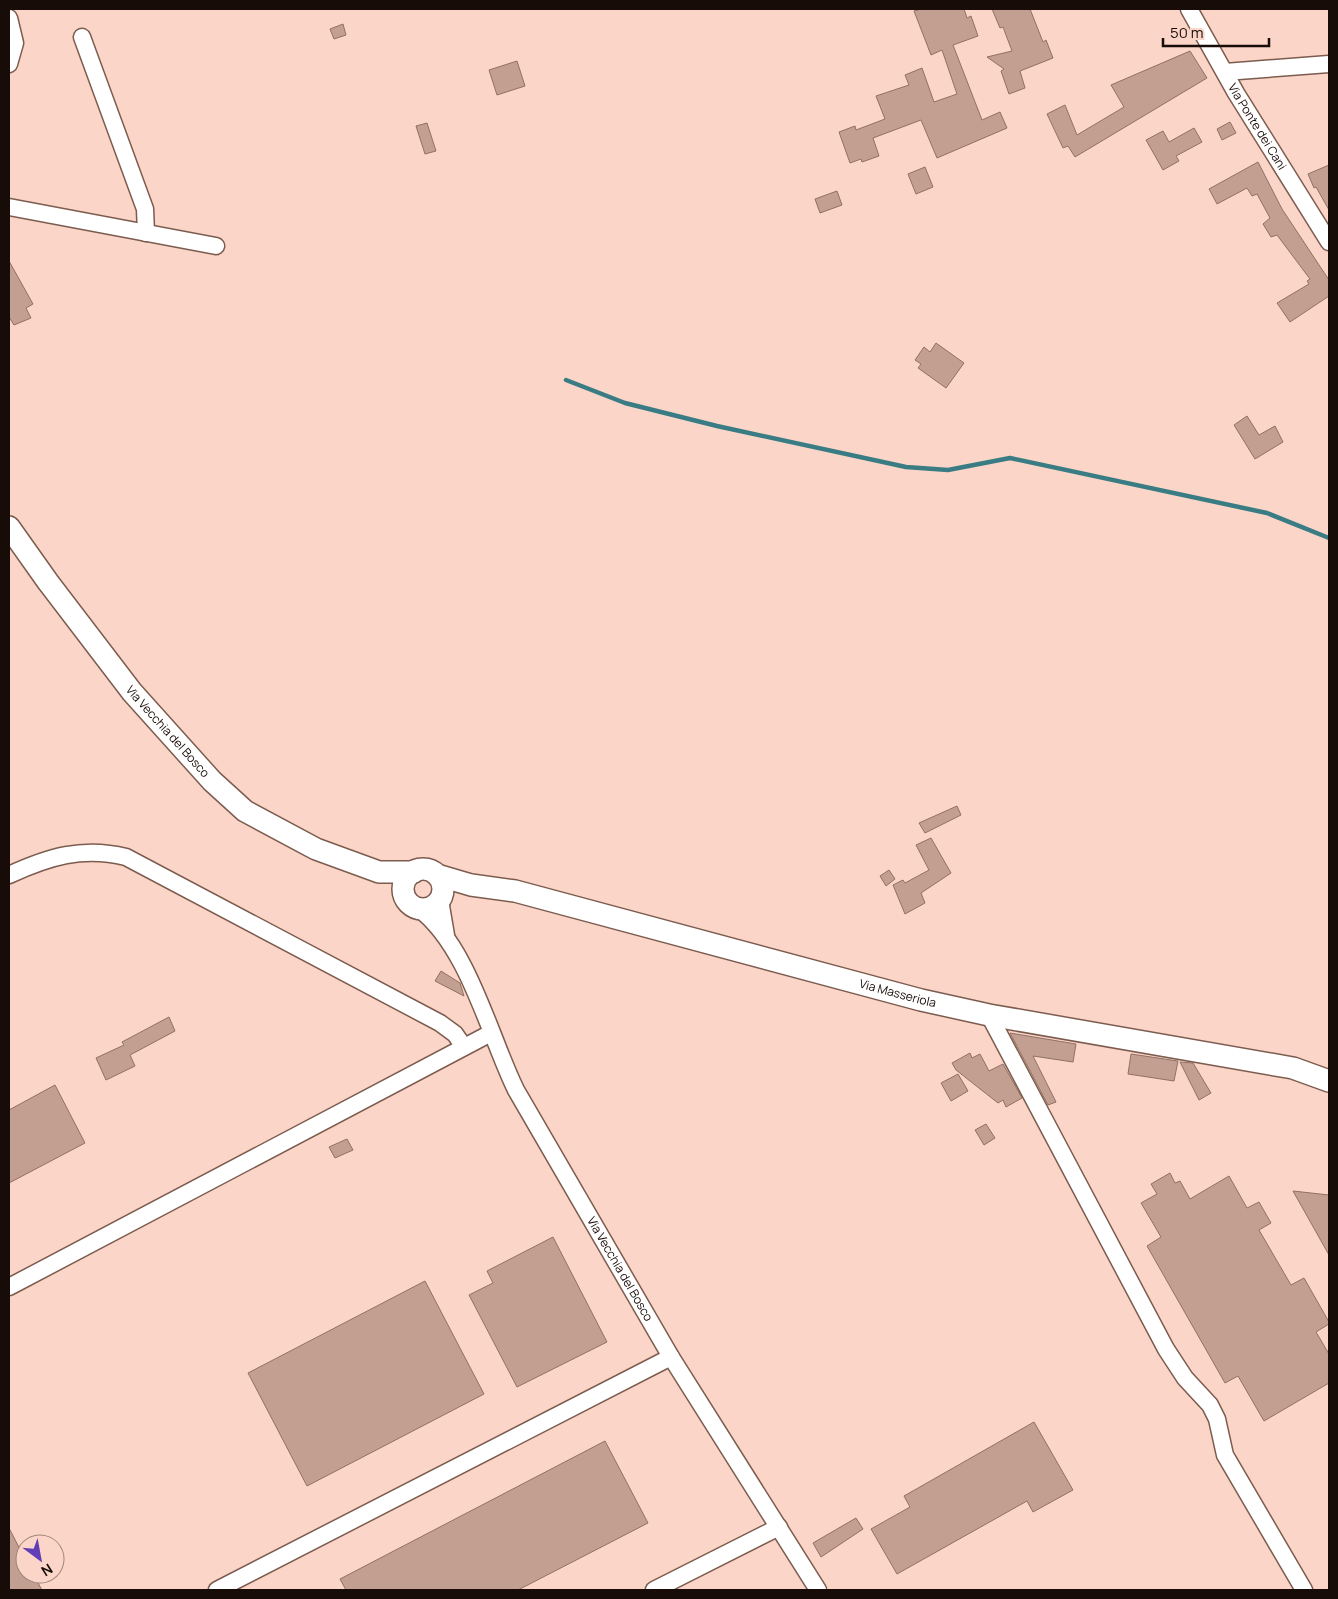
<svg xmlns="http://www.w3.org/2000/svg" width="1338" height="1599" font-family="Manrope,sans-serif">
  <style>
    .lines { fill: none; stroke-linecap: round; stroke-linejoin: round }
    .stream { stroke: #3a7c84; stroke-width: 4.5 }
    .building { fill: #c29f91; stroke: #917063 }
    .minor-casing { stroke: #7c5c4f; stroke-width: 19 }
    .major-casing { stroke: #7c5c4f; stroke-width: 24 }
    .minor { stroke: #fff; stroke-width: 16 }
    .major { stroke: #fff; stroke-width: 21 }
    .labels { text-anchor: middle; stroke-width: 4; stroke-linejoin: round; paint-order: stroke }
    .street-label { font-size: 12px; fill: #180c08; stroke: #fbd5c7 }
  </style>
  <rect width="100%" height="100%" fill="#fbd5c7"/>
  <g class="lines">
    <path class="stream" d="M566,380l59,23 92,23 189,41 42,3 62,-12 257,55 62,25"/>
  </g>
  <path class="building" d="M921,9h43l3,9 4,-2 7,20 -25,9 29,75 18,-8 7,16 -70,30 -16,-38 -48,18 6,18 -17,6 -1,-3 -11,4 -11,-31 16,-6 1,4 29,-11 -9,-23 33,-11 -4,-10 17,-7 12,34 23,-8 -15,-44 -11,5 -17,-44z
    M992,9h38l13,33 3,-2 7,18 -33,13 5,17 -16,6 -8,-23 3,-2 -17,-12 25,-6 -9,-24 -3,1z
    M343,24l3,11 -12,4 -4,-10z
    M1190,51l17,27 -132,79 -7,-11 -5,2 -16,-34 18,-9 12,30 47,-28 -13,-22z
    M517,61l8,25 -28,9 -8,-25z
    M1230,122l6,11 -14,7 -5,-11z
    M427,123l9,28 -11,3 -9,-28z
    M1194,128l8,14 -26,14 3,5 -16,9 -17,-30 17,-9 6,11z
    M1258,162l24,47 47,71v16l-39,26 -13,-19 32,-19 -2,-3 3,-2 -33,-44 -6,2 -8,-13 7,-6 -13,-24 -5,2 -5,-8 -30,16 -8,-15z
    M1329,165v45l-13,-23 -2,1 -6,-14z
    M925,167l8,20 -17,7 -8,-20z
    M837,191l5,14 -22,8 -5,-14z
    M9,261l24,43 -7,4 5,10 -17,7 -5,-8z
    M936,343l28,20 -18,25 -28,-20 3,-4 -6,-4 9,-13 6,5z
    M1247,416l12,19 16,-9 8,16 -28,17 -21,-34z
    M957,806l4,9 -36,18 -6,-10z
    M931,838l20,35 -30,20 4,10 -20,11 -12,-29 10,-5 2,3 24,-13 -13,-25z
    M889,870l6,9 -9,7 -6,-10z
    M441,971l19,12 4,13 -29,-15z
    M169,1017l6,14 -45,24 5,11 -29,14 -10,-22 28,-13 -2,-3z
    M1010,1033l66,11 -3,18 -40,-6 23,46 -8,3z
    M970,1053l2,5 8,-4 9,17 14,-7 19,34 -16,9 -3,-7 -5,3 -42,-33 -4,-7z
    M1131,1054l47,7 -4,20 -46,-7z
    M1180,1062l13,1 18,30 -12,7z
    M958,1074l10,17 -17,10 -10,-18z
    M55,1085l30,58 -76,40v-73z
    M986,1124l9,14 -11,7 -9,-15z
    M347,1139l6,11 -18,8 -6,-11z
    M1170,1173l5,10 5,-2 10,18 39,-23 18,32 12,-6 12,21 -12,7 32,55 13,-7 25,44v2l-13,8 13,22v29l-65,38 -26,-45 -13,7 -78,-137 14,-9 -20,-34 16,-9 -6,-10z
    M1293,1191l36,4v60z
    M553,1237l54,105 -90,45 -48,-92 24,-12 -6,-12z
    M425,1281l59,113 -177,92 -59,-113z
    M1034,1422l39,68 -40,22 -6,-11 -130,73 -26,-45 39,-22 -6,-11z
    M605,1441l43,82 -130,67h-172l-6,-11z
    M856,1518l7,11 -42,28 -8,-14z
    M9,1528l16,31v15h8l9,16h-33z"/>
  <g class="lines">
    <defs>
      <g id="minor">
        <path id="s1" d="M1189,9l47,84 93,149"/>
        <path d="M9,18l6,25 -6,21"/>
        <path d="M82,37l63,172 1,24"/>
        <path d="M1225,72l104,-8"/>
        <path d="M9,207l207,39"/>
        <path d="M9,875c39,-18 74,-29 117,-18l314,166 15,11 9,13"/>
        <path d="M440,900l6,35"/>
        <path id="s2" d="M418,908c50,37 71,127 98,182l155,267 147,233"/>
        <path d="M989,1015l177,334 19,29 25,27 7,14 8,36 79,135"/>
        <path d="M9,1287l482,-254"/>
        <path d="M217,1590l454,-233"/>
        <path d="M654,1590l125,-63"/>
      </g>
      <g id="major">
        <path id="s3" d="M9,527l39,55 84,110 80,89 33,30 71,38 63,23h35"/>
        <circle cx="423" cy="889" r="20"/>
        <path id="s4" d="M437,875l34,10 44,6 406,109 68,15 304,53 36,13"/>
      </g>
    </defs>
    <use href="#minor" class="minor-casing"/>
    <use href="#major" class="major-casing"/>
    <use href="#minor" class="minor"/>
    <use href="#major" class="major"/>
  </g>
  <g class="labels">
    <g class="street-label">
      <text dy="4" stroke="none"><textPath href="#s1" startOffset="136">Via Ponte dei Cani</textPath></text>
      <text dy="4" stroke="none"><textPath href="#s3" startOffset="259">Via Vecchia del Bosco</textPath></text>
      <text dy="4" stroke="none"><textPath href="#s4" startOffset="476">Via Masseriola</textPath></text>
      <text dy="4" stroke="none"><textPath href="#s2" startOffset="416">Via Vecchia del Bosco</textPath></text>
    </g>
  </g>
  <rect width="1338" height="1599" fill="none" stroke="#180c08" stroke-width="20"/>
  <g transform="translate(40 1559) rotate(148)"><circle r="24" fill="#fbd5c7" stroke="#a0857b"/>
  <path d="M0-4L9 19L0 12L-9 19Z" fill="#613eb6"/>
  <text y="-8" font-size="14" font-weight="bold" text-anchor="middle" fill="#180c08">N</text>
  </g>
  <path d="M1163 38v8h106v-8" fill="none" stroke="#180c08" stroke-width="2.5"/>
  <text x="1170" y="38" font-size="15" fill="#180c08" stroke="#fbd5c7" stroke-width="4" paint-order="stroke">50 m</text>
</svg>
